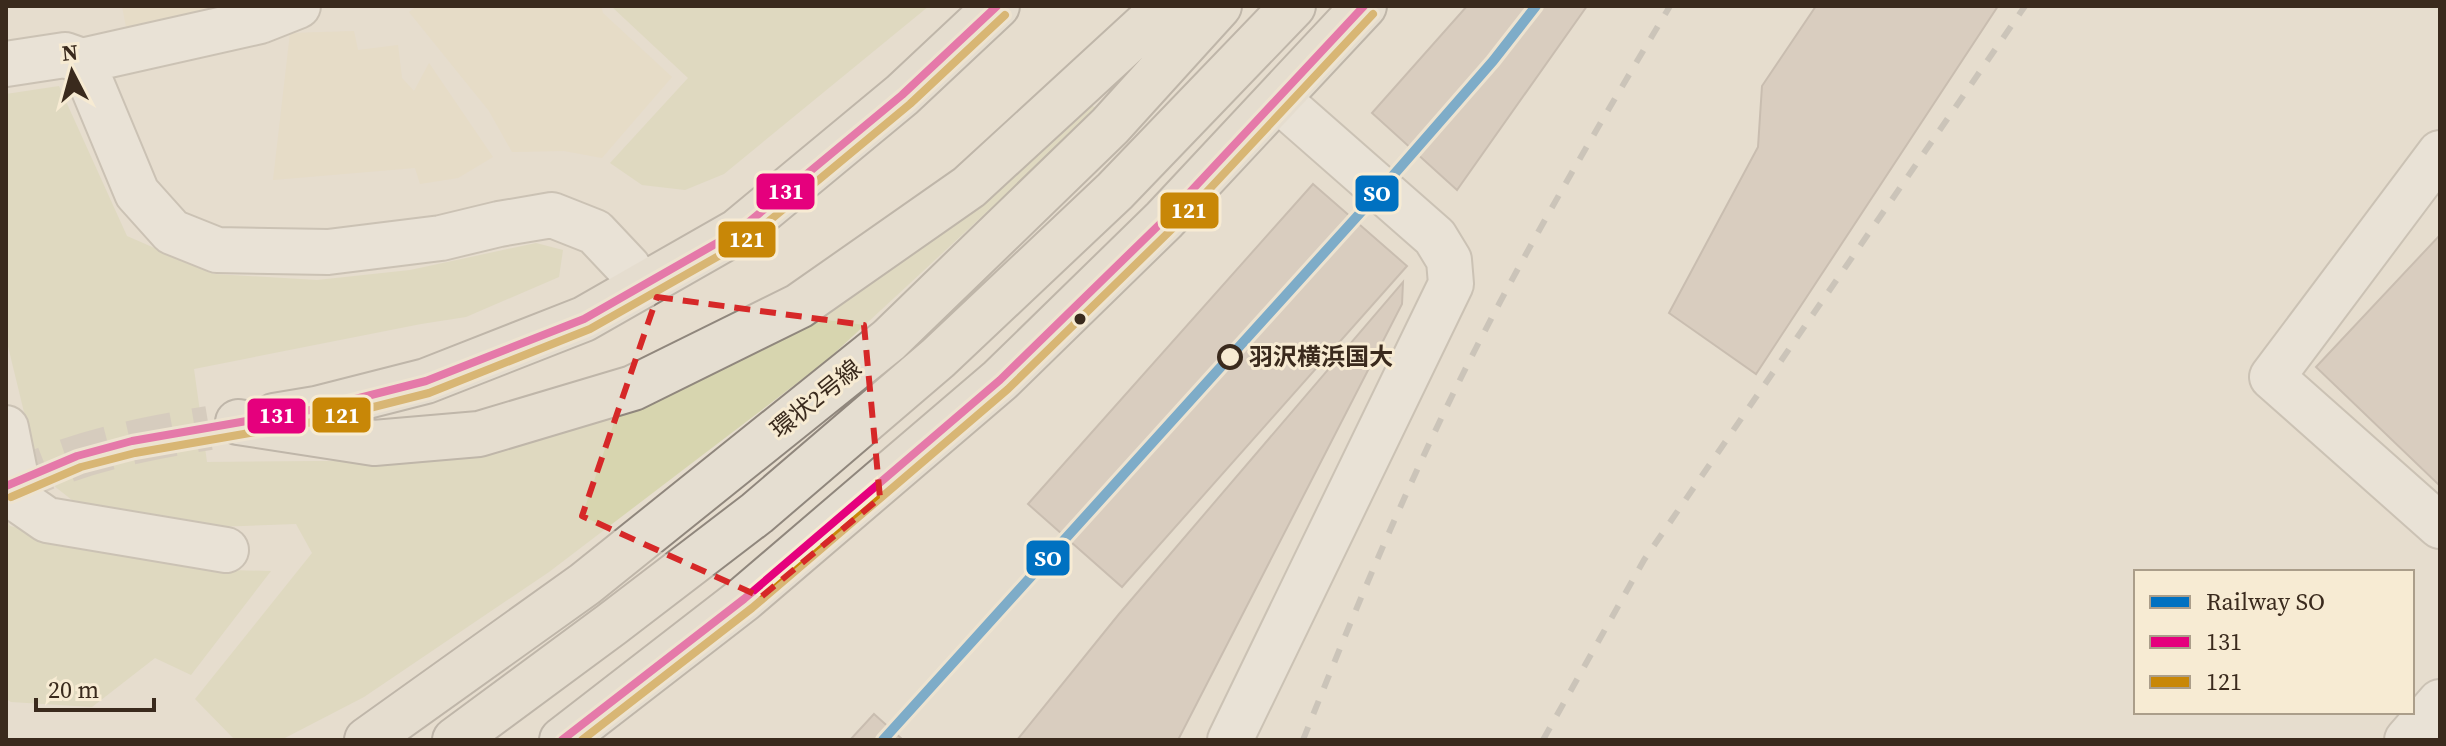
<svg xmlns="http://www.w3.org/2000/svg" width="2446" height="746" font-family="'Source Serif 4','Noto Sans JP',serif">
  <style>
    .farmland { fill: #e6dbbe }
    .green { fill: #d7d5af }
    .building { fill: #cabbae; stroke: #a6988c; stroke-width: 2 }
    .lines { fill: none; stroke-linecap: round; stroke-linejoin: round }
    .major-tunnel { stroke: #c4b9ab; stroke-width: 44; stroke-dasharray: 44 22; stroke-linecap: butt }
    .minor-casing { stroke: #aba296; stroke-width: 48 }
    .major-casing { stroke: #90877d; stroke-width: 48 }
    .minor { stroke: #ede8df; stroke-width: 44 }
    .major { stroke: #e5ded1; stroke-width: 44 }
    .rail { stroke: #aca79f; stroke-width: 6; stroke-dasharray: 14 14; stroke-linecap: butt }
    .bus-1-casing { stroke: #f7ebd3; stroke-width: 14 }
    .bus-2-casing { stroke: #f7ebd3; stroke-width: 14 }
    .bus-1 { stroke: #e5007d; stroke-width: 8 }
    .bus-2 { stroke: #c88707; stroke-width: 8 }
    .rail-1-casing { stroke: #f7ebd3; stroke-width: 16 }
    .rail-1 { stroke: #0071c1; stroke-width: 10 }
    .marked { fill: none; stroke: #d62828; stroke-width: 6; stroke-dasharray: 16 10; stroke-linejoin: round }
    .bus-dot { fill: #3a2a1d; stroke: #f7ebd3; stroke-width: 3 }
    .stop-dot { fill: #f7ebd3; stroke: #3a2a1d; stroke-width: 4 }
    .labels { text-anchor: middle; stroke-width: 6; stroke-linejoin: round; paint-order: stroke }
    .stop-label { font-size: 24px; font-weight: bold; fill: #3a2a1d; stroke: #f7ebd3; text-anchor: start }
    .street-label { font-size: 24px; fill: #3a2a1d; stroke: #f7ebd3 }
    .line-badge { stroke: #f7ebd3; stroke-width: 3 }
    .badge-label { font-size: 22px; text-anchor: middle; font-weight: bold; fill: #fff }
  </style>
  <rect width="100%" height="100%" fill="#e6ddce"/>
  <path class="farmland" d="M122,6h94l-89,26z
    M417,6h184l2,7 69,64 -70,81 -38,-7 -52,1 -23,-41 -80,-99z
    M354,31l4,19 40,-5 4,33 12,13 15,-28 64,94 -35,21 -38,6 -5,-16 -142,12 17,-147z"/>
  <path class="green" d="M611,6h318l-205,168 -39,16 -43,-5 -32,-22 78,-85z
    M59,86l68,150 87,38 103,6 93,-10 126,-27 27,7 -4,27 -93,40 -45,7 -227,45 13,93 247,-2 182,-59 453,-297 9,5 -272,252 -277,211 -185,125 -83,43h-46l-40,-41 117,-146 -16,-29 -106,4 -113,-24 -38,-30 -33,-136v-244z
    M6,518l4,8 156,37 26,-3 37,10 42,1 -80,104 -36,-17 -63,49 -81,-5 -5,-3z"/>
  <path class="building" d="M1467,6h120l-130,184 -85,-77z
    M1816,6h182l-242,368 -87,-61 89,-166 4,-61z
    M1313,184l94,82 -285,321 -94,-83z
    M2440,235v251l-124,-119z
    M1403,282l-1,22 -224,436h-161l102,-126z
    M874,714l29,26h-53z"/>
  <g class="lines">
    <path class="major-tunnel" d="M6,486c66,-33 130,-46 203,-58"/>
    <defs>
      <path id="minor" d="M82,61l178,-40 38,-15
        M6,64l59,-9 17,6 55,132 35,39 45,18 111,2 113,-14 58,-14 53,-9 43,17 33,35 12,19
        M2440,153l-168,224 168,149
        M6,428l15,74 26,18 179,30
        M1230,740l221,-456 -2,-24 -14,-23 -156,-137
        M2407,740l33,-38"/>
      <path id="major" d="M274,416l42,-7 110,-28 158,-62 154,-88 164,-136 95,-89
        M238,422l136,21 105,-9 154,-46 166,-82 170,-119 197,-181
        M367,740l218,-156 304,-244 221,-214 109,-120
        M455,740l157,-116 145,-111 181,-155 177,-167 178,-185
        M562,740l182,-141 256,-219 164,-160 200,-214"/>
    </defs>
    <use href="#minor" class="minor-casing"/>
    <use href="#major" class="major-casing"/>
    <use href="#minor" class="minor"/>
    <use href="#major" class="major"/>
    <path class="rail" d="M1303,740c53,-133 108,-265 173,-392 60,-117 127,-230 194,-342
      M1543,740l101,-180 381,-554"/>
    <defs>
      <path id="bus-1" d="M6,486l71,-30 55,-15 184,-32 110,-28 158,-62 154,-88 164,-136 95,-89
        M562,740l182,-141 256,-219 164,-160 200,-214"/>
      <path id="bus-2" d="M11,497l70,-30 54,-14 183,-32 111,-28 161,-64 155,-88 165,-137 95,-89
        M582,740l170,-132 256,-219 165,-161 200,-214"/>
    </defs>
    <use href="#bus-1" class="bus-1-casing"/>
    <use href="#bus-2" class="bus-2-casing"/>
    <use href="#bus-1" class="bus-1"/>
    <use href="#bus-2" class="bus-2"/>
    <defs>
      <path id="rail-1" d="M883,740l479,-529 131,-150 43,-55"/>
    </defs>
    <use href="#rail-1" class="rail-1-casing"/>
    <use href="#rail-1" class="rail-1"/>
  </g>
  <path d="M0 0H2446V746H0ZM657,297l207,28 16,173 -119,99 -179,-81z" fill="#e6ddce" fill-opacity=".55" fill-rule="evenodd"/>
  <path class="marked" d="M657,297l207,28 16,173 -119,99 -179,-81z"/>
  <circle class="bus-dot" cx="1080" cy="319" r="7"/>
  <circle class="stop-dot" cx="1230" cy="357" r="11"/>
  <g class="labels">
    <g class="stop-label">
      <text x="1249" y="365">羽沢横浜国大</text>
    </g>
    <g class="street-label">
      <text transform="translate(816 399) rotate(-39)" y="8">環状2号線</text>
    </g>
  </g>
  <g class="line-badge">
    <rect x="755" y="172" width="61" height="39" rx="8" fill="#e5007d"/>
    <rect x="1354" y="174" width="46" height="39" rx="8" fill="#0071c1"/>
    <rect x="1159" y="191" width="61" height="39" rx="8" fill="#c88707"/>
    <rect x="717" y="220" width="60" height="39" rx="8" fill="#c88707"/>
    <rect x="311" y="396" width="61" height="38" rx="8" fill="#c88707"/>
    <rect x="246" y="397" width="61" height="38" rx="8" fill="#e5007d"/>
    <rect x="1025" y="539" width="46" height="38" rx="8" fill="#0071c1"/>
  </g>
  <g class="badge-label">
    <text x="786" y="199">131</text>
    <text x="1377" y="201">SO</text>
    <text x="1189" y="218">121</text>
    <text x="747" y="247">121</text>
    <text x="342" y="423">121</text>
    <text x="277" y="423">131</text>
    <text x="1048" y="566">SO</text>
  </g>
  <rect width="2446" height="746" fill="none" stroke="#3a2a1d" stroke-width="16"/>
  <rect x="2134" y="570" width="280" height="144" fill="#f7ebd3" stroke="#ab9e8a" stroke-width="2"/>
  <rect x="2150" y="596" width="40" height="12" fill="#0071c1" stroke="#ab9e8a" stroke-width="2"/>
  <text x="2206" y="610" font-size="24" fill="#3a2a1d">Railway SO</text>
  <rect x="2150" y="636" width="40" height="12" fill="#e5007d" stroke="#ab9e8a" stroke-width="2"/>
  <text x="2206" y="650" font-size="24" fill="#3a2a1d">131</text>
  <rect x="2150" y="676" width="40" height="12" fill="#c88707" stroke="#ab9e8a" stroke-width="2"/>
  <text x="2206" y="690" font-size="24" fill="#3a2a1d">121</text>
  <g transform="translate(72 72) rotate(354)" stroke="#f7ebd3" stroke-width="6" paint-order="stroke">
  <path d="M0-6L14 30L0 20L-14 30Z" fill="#3a2a1d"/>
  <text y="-12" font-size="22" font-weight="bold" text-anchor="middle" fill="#3a2a1d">N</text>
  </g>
  <path d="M36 698v12h118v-12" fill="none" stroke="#3a2a1d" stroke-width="4"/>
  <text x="48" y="698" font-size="24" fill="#3a2a1d" stroke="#f7ebd3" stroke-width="6" paint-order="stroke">20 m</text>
</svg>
